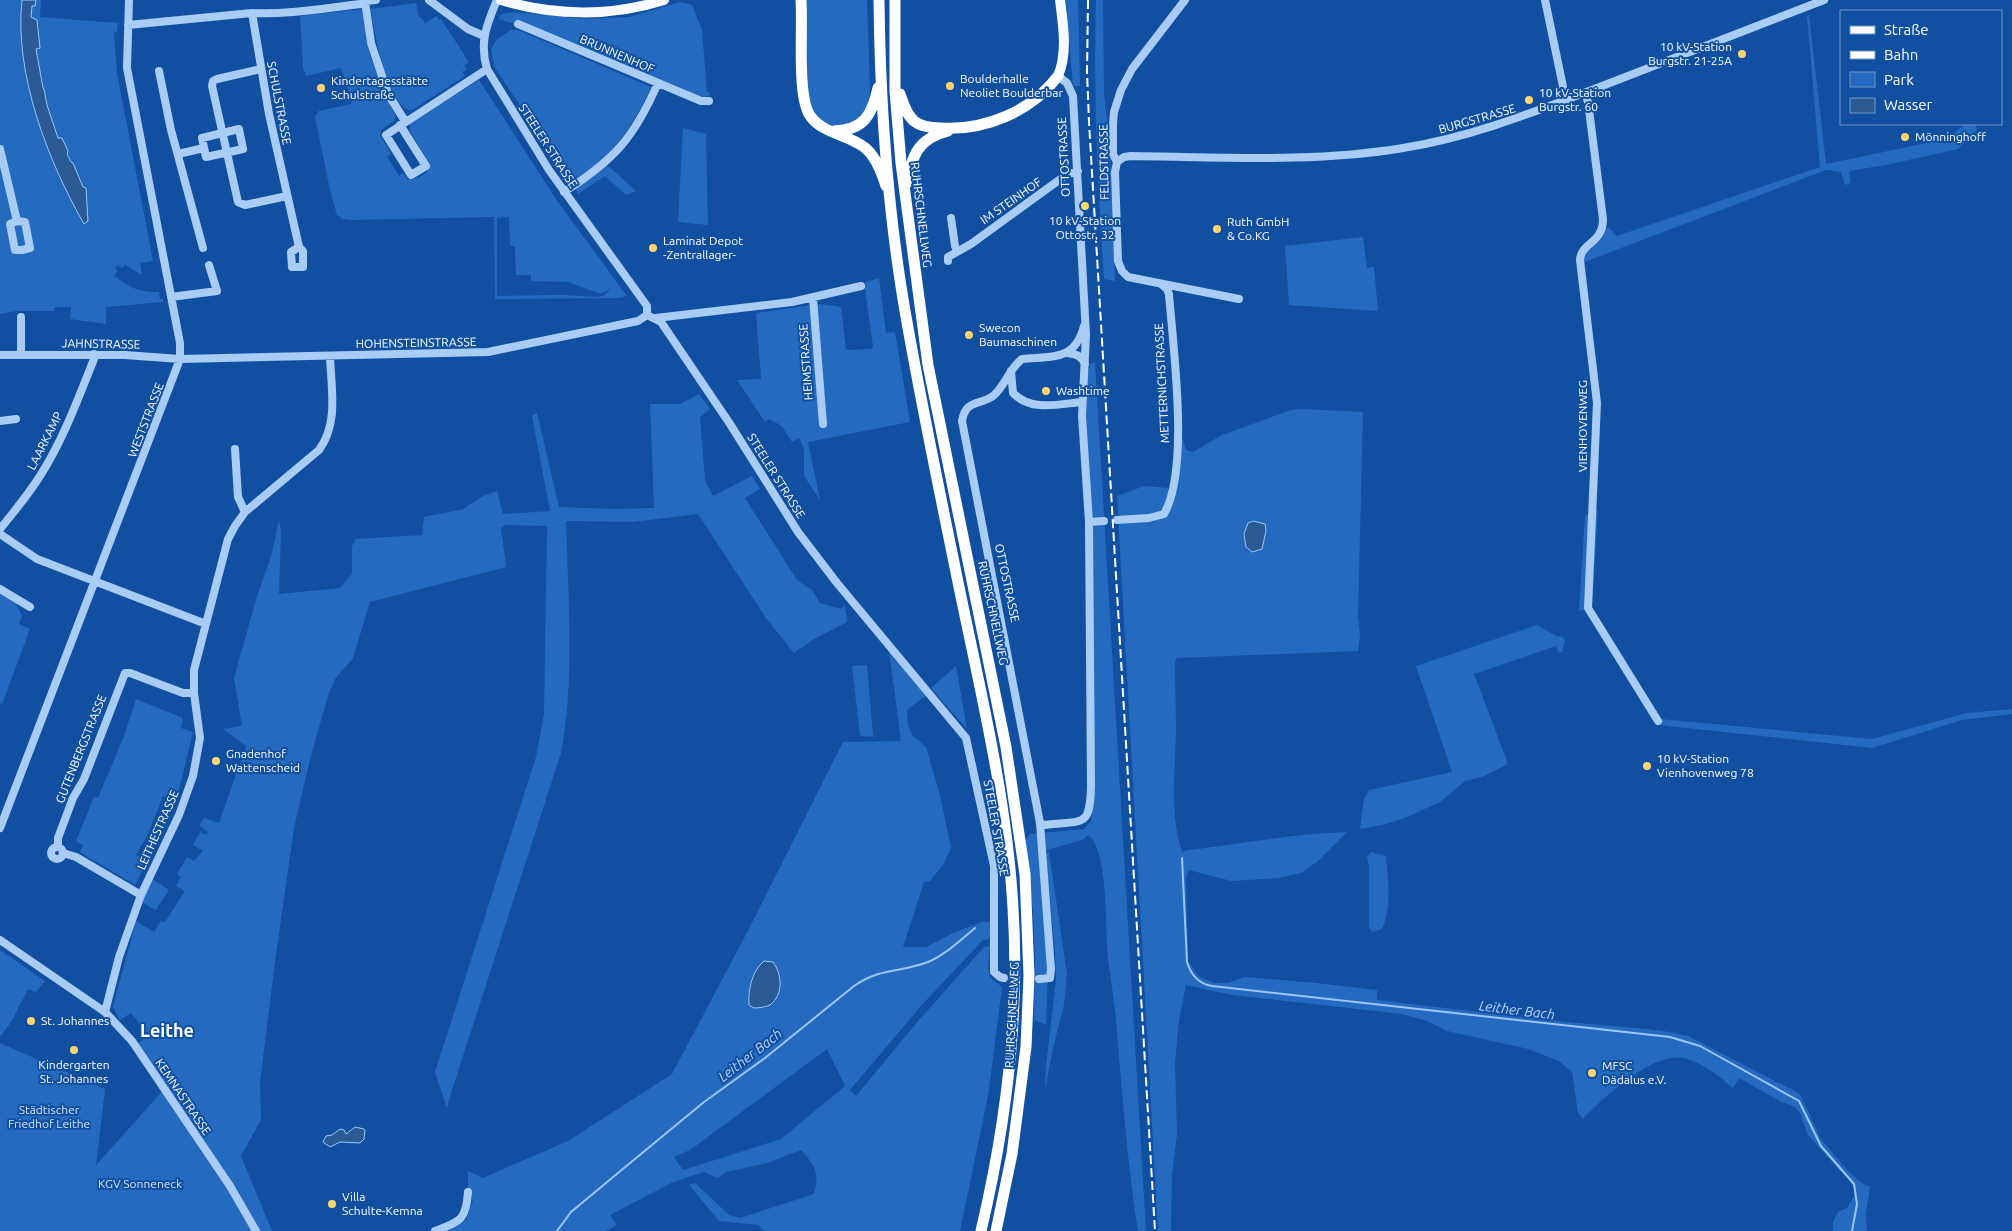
<svg xmlns="http://www.w3.org/2000/svg" width="2012" height="1231" font-family="Ubuntu,sans-serif">
  <style>
    .green { fill: #246abf; fill-rule: evenodd }
    .water { fill: #2c5a95; stroke: #9bc6f8 }
    .lines { fill: none; stroke-linecap: round; stroke-linejoin: round }
    .stream { stroke: #9bc6f8; stroke-width: 2 }
    .minor { stroke: #a9ccf5; stroke-width: 8 }
    .major { stroke: #f7faff; stroke-width: 10 }
    .highway { stroke: #fff; stroke-width: 11 }
    .rail { stroke: #fff; stroke-width: 2; stroke-dasharray: 9 4; stroke-linecap: butt }
    .poi-dot { fill: #ffd56d; stroke: #1150a0; stroke-width: 2 }
    .labels { text-anchor: middle; stroke-width: 4; stroke-linejoin: round; paint-order: stroke }
    .poi-label { font-size: 12px; fill: #fff; stroke: #1150a0; text-anchor: start }
    .street-label { font-size: 12px; fill: #fff; stroke: #1150a0 }
    .park-label { font-size: 12px; fill: #d2e6fe; stroke: #1150a0 }
    .water-label { font-size: 14px; font-style: italic; fill: #b6d6fb; stroke: #1150a0 }
    .district-label { font-size: 18px; font-weight: bold; fill: #fff; stroke: #1150a0 }
  </style>
  <rect width="100%" height="100%" fill="#1150a0"/>
  <path class="green" d="M0,0h41l-1,17 78,6 -1,9 -3,1 3,40 36,188 -13,2 2,12 -17,-10 -3,3 -4,-3 -3,3 3,3 -4,5c15,11 26,17 45,16l1,7h3v3l-57,5v17l-36,-5 1,-12h-16l-1,4h-37l-17,3z
    M805,0h62l3,87 -2,18 -6,10 -5,4 -10,7h-11l-10,-2 -10,-9 -7,-13 -2,-17z
    M1066,0h12l2,86h-7z
    M1096,0h7l1,94 6,55 5,132 -11,-2c-6,-93 -11,-186 -8,-279z
    M680,2l12,3 10,25 5,61 4,3 -9,5 -184,-78 -6,2 -14,-4 4,-5 11,-2 73,7 43,-2z
    M416,3l3,14 3,1 3,5 12,-7 2,4 2,-1 28,43 -5,4 3,3 -5,3 3,4 -53,34c-23,3 -39,-82 -41,-101z
    M362,9l5,36 18,51 11,20 -2,5 -13,9 -1,5 11,19 -4,2 12,20 4,-3 5,6c10,1 20,-5 22,-14l-20,-34v-8l69,-43 79,122 69,94 -8,2 -124,1 -1,-82 -143,3 -8,-1 -6,-4 -7,-25 -15,-73 4,-6 32,-7 1,-4 -11,-32 -35,8 -3,-8 -3,-52zM509,217l1,29h5l1,29h15v6l37,1 33,12 11,-6 -9,8 -6,1 -33,-2 -67,1v-78z
    M1809,15l17,149 120,-25 20,-15h9l2,6 -19,19 -72,16 -37,6 2,12 -6,2 -4,-13 -15,-2 -244,93 1,-9 19,-16 2,-8 4,-3 9,9 203,-69 -13,-151z
    M511,30h7l133,57c-20,45 -39,68 -79,96h-2l-76,-117 -3,-17 6,-10z
    M683,128l23,6 2,91 -30,-3z
    M607,165l29,26 -10,4 -21,-19 -27,18 -2,-5z
    M1363,237l4,31 7,-1 4,44 -89,-6 -4,-59z
    M879,278l7,55 9,-1 15,90 -102,20 12,58 -16,-24v-27l-5,-11 -7,4 -10,-16 -13,-7 -4,3 -28,-42 24,-1 -5,-66 63,-9 22,3 5,43 25,-1 2,-2 -9,-64z
    M1095,362l51,869h-8c-11,-70 -16,-141 -22,-211 -2,-26 -8,-50 -9,-76 -1,-23 0,-96 -19,-109l-6,5 -42,12 8,116 -2,57 -12,-5 1,-63 -2,-45 -8,-72 5,-6 54,-5 7,-8 1,-7 1,-95 -7,-292 1,-50 3,-13z
    M699,394l11,15 -10,8 5,63 8,16 39,-20 8,13 -15,9 52,82 15,10 8,13 21,6 4,-5 2,18 -33,17 -20,14 -28,-35 -68,-104 -65,8 -67,-1c2,77 9,156 -5,232l-109,337 -5,18 -12,-36 101,-315 8,-43 3,-188 -42,-1 -4,3 5,39 -136,35 -17,56 -18,21 -6,14 -18,62 -17,73 -20,141 -14,113 1,38 -20,36 31,75h-272v-188l105,46 -9,76 71,-79 -29,-42 11,-9 -18,-22 -11,7 -7,-13 23,-86 18,11 7,-11 4,1 20,-31 -9,-5 5,-9 -4,-3 10,-17 7,4 9,-10 -10,-6 7,-13 6,3 2,-3 -9,-7 5,-7 15,5 27,-77 -23,-17 19,-3 -8,-48 23,-82 14,-39 8,-37 2,12 -2,62 61,-6 12,-14v-28l4,-7 66,-4 2,-18 39,-8 20,-13 14,-5 6,23 47,-3 -18,-95 5,-3 22,94 55,2 40,-1 -4,-104h30z
    M1303,409l60,3 -5,204 2,19 -2,16 -181,7 -2,4c0,23 1,46 1,70 -1,38 -7,86 7,122v-3c54,-7 109,-17 164,-19l-29,29 -17,12 -23,5 -47,3 -42,-11 -3,7 2,84 11,16 15,6h14l17,-6 71,6 61,7v10c67,8 134,16 201,23 37,4 74,4 110,13l112,58 21,45 26,31 15,13 8,4 -4,27 1,17h-34v-9l5,-10 9,-4 9,-15 -4,-9 -44,-49 -8,-22 -5,-6 -15,-6 -41,-23 -6,10c-14,-12 -31,-26 -50,-30 -31,-6 -80,40 -100,61l-5,-6 -6,-41 -13,-11 -31,-12 -81,-18 -20,-10 -25,-7 -170,-19 -46,-10 -7,35 -4,43 2,71 -5,42 -1,55h-13l-41,-735 27,-10 24,2 2,24 11,-79 5,17 7,2 29,-17 69,-25z
    M1598,510l-6,93 -2,5 -11,3 6,-95z
    M0,594l15,8 7,14 -3,8 11,5 -28,75 -2,-1z
    M1537,625l19,11 6,1 3,3 -3,12h-3l-3,-6 -82,28 34,90 -26,13 -17,4 -25,21 -35,16 -23,7 -22,4 4,-30 5,-9 83,-18 -36,-106z
    M889,650l21,27 18,17 -21,16 1,15 5,11 13,11 14,48 11,53 -8,17 -13,16 -6,1 -21,65h23l29,-15 27,-10h12l-5,17 -6,1 -63,67 -70,83 6,6 63,-76 65,-73 6,-1 -2,21 2,10 12,10 -14,109 -28,135h-195l-7,-6 -39,-4 -30,-36 6,-2 34,32 11,3 74,-24c6,-22 1,-28 -13,-44l-34,13 -41,9 -8,6 -14,-6 -16,5 -17,6 -61,32 7,10 -11,6h-167l27,-11 7,-20 -5,-8v-21l15,7 85,-37 104,-67 80,-151 91,-181 58,-1zM827,1049l18,37 -64,53 -98,31 -9,-13 16,-7z
    M867,665l6,72 -13,-1 -8,-70z
    M956,666l11,63 -36,-41z
    M136,699l47,19 -2,10 12,4 -16,66 -6,1 -8,-3 -15,38 -12,21 11,7 -12,23 -55,-33 3,-7 -7,-4 18,-44 4,1 26,-62z
    M2012,709v5l-50,6 -90,28 -213,-23 1,-6 212,20 95,-26z
    M1049,852l18,122 -3,31 -11,43 -8,43 1,-26 10,-84 -1,-29 -9,-98z
    M1371,852l15,4c2,23 6,51 -4,73l-10,3 -3,-4v-62l-2,-9z
    M152,879l17,11 -13,20 -15,-8z
    M0,950l45,31 -9,11 -8,-3 -17,33 -11,15z"/>
  <path class="water" d="M22,0h14l-1,6h-3l-1,11 6,3 3,28 -4,1 7,39 1,1 3,16 11,33h4l6,13 -1,3 4,8 2,1 10,24 3,1 2,33 -4,3c-36,-63 -70,-150 -62,-224z
    M1253,521l12,3 1,7 -4,18 -10,3 -6,-5 -2,-13 4,-11z
    M764,961l9,1c9,12 11,32 -3,43 -4,2 -11,3 -16,3l-5,-3c-1,-16 3,-34 15,-44z
    M355,1127l9,2 1,2 -1,8 -4,4 -20,-1 -10,5 -7,-5 3,-6 6,-1 8,-6 4,1 2,4z"/>
  <g class="lines">
    <path class="stream" d="M1182,858l5,104c4,13 12,22 25,24l458,51 30,9 99,55 22,45 33,38 3,20 -5,27
      M557,1231l14,-19 53,-44 80,-66 61,-44 89,-72c27,-19 46,-13 74,-24 17,-7 33,-22 47,-34"/>
    <path class="minor" d="M429,0l39,29 16,7
      M497,0c-10,24 -18,42 -10,69l62,101 98,136v9
      M1185,0l-53,69 -11,21 -7,22 -1,12v30l4,8 -2,10 3,89 4,10 6,6 111,22
      M1545,0l21,101
      M365,1l6,42 17,51 17,27
      M252,13l17,101 30,133 -8,5 1,15h11v-16l-4,-4
      M518,24l183,77h8
      M128,25l124,-12c35,2 73,-5 109,-9l4,-3 11,-1
      M261,69l-44,10 -4,2 -1,5 26,116 7,3 42,-9
      M159,71l12,59 32,118
      M1585,93l3,9 15,117c0,25 -22,23 -23,41l17,143 -9,205 70,113
      M400,125l26,41 -15,9 -25,-40 101,-66
      M239,129l4,20 -37,8 -4,-19z
      M0,149l17,72
      M178,154l26,-6
      M1117,162l7,-5 7,-1c91,1 182,7 272,-8 63,-10 121,-32 181,-55 80,-31 160,-62 240,-93
      M564,192c50,-32 70,-54 94,-109
      M951,218l4,28 2,4
      M17,221l8,1 5,26 -8,2h-7l-5,-26z
      M948,261v-4l23,-13 95,-69 12,-4
      M171,297l46,-6 -8,-26
      M813,298l10,126
      M647,315l14,7 69,102 68,108 39,51 129,155 28,128v106l6,5 4,1
      M21,317v38
      M656,318l136,-16 69,-16
      M1067,353c9,1 15,3 18,11
      M0,355h125l55,4 308,-7 150,-31 9,-6
      M1011,371l2,22c18,19 46,11 69,9
      M0,421l16,-2
      M235,449l3,48 7,15
      M1117,520l32,-2 15,-4c26,-45 9,-167 5,-220l-2,-5 -6,-5
      M1089,522l15,-1
      M0,529c14,-17 28,-34 40,-53 23,-36 38,-77 54,-117v-5
      M0,534l37,25 169,65
      M0,589l30,18
      M1040,823l5,2c38,-5 45,4 46,-39l-2,-264 -7,-106 4,-81 -13,-239 -6,-13 -9,-7
      M0,828l180,-469v-16l-53,-275 2,-68
      M51 853a6 6 0 1 1 12 0a6 6 0 1 1-12 0Z
      M58,847v-9l15,-40 11,-19 41,-106h5l53,20h11
      M63,853l13,4 65,38
      M0,940l105,72 27,29 98,145 26,45
      M1039,979l11,-1 1,-9 -11,-146 -78,-402c4,-22 17,-15 31,-25 12,-10 16,-27 29,-37 31,-3 53,2 62,-33
      M105,1012l14,-55 22,-62 38,-80 14,-39 7,-38 -6,-45v-23l34,-131 7,-13 10,-14 74,-62c20,-27 12,-62 11,-94
      M435,1231c25,-10 31,-10 33,-39"/>
    <path class="major" d="M501,0c53,16 110,17 163,0
      M1058,76c10,-23 5,-52 2,-76"/>
    <path class="highway" d="M801,0c2,28 -4,92 8,114 11,19 38,20 55,33 11,8 18,26 22,39
      M879,0c1,100 8,201 24,299 16,95 36,189 55,283 22,108 49,216 55,326 7,109 -7,217 -32,323
      M895,0v91l6,72 27,202 78,382 19,127 4,102 -3,71 -14,107 -16,77
      M900,94c3,9 6,20 14,27 6,5 17,7 26,7 44,3 91,-16 118,-52
      M834,131c30,-1 38,-16 44,-43
      M906,184c7,-29 11,-45 42,-53"/>
    <path class="rail" d="M1088,0l-1,72 2,50 66,1109"/>
  </g>
  <g class="poi-dot">
    <circle cx="1742" cy="54" r="5"/>
    <circle cx="950" cy="86" r="5"/>
    <circle cx="321" cy="88" r="5"/>
    <circle cx="1529" cy="100" r="5"/>
    <circle cx="1905" cy="137" r="5"/>
    <circle cx="1085" cy="206" r="5"/>
    <circle cx="1217" cy="229" r="5"/>
    <circle cx="653" cy="248" r="5"/>
    <circle cx="969" cy="335" r="5"/>
    <circle cx="1046" cy="391" r="5"/>
    <circle cx="216" cy="761" r="5"/>
    <circle cx="1647" cy="766" r="5"/>
    <circle cx="31" cy="1021" r="5"/>
    <circle cx="74" cy="1050" r="5"/>
    <circle cx="1592" cy="1073" r="5"/>
    <circle cx="332" cy="1204" r="5"/>
  </g>
  <g class="labels">
    <g class="poi-label">
      <text x="1732" y="51" text-anchor="end">10 kV-Station<tspan x="1732" dy="14">Burgstr. 21-25A</tspan></text>
      <text x="960" y="83">Boulderhalle<tspan x="960" dy="14">Neoliet Boulderbar</tspan></text>
      <text x="331" y="85">Kindertagesstätte<tspan x="331" dy="14">Schulstraße</tspan></text>
      <text x="1539" y="97">10 kV-Station<tspan x="1539" dy="14">Burgstr. 60</tspan></text>
      <text x="1915" y="141">Mönninghoff</text>
      <text x="1085" y="225" text-anchor="middle">10 kV-Station<tspan x="1085" dy="14">Ottostr. 32</tspan></text>
      <text x="1227" y="226">Ruth GmbH<tspan x="1227" dy="14">&amp; Co.KG</tspan></text>
      <text x="663" y="245">Laminat Depot<tspan x="663" dy="14">-Zentrallager-</tspan></text>
      <text x="979" y="332">Swecon<tspan x="979" dy="14">Baumaschinen</tspan></text>
      <text x="1056" y="395">Washtime</text>
      <text x="226" y="758">Gnadenhof<tspan x="226" dy="14">Wattenscheid</tspan></text>
      <text x="1657" y="763">10 kV-Station<tspan x="1657" dy="14">Vienhovenweg 78</tspan></text>
      <text x="41" y="1025">St. Johannes</text>
      <text x="74" y="1069" text-anchor="middle">Kindergarten<tspan x="74" dy="14">St. Johannes</tspan></text>
      <text x="1602" y="1070">MFSC<tspan x="1602" dy="14">Dädalus e.V.</tspan></text>
      <text x="342" y="1201">Villa<tspan x="342" dy="14">Schulte-Kemna</tspan></text>
    </g>
    <g class="street-label">
      <text transform="translate(617 54) rotate(23)" y="4">BRUNNENHOF</text>
      <text transform="translate(279 103) rotate(79)" y="4">SCHULSTRASSE</text>
      <text transform="translate(1477 119) rotate(-16)" y="4">BURGSTRASSE</text>
      <text transform="translate(548 146) rotate(57)" y="4">STEELER STRASSE</text>
      <text transform="translate(1064 157) rotate(-93)" y="4">OTTOSTRASSE</text>
      <text transform="translate(1104 162) rotate(-91)" y="4">FELDSTRASSE</text>
      <text transform="translate(1011 201) rotate(-35)" y="4">IM STEINHOF</text>
      <text transform="translate(921 215) rotate(83)" y="4">RUHRSCHNELLWEG</text>
      <text transform="translate(416 343) rotate(-1)" y="4">HOHENSTEINSTRASSE</text>
      <text transform="translate(101 344) rotate(1)" y="4">JAHNSTRASSE</text>
      <text transform="translate(806 362) rotate(-94)" y="4">HEIMSTRASSE</text>
      <text transform="translate(1162 383) rotate(-93)" y="4">METTERNICHSTRASSE</text>
      <text transform="translate(146 420) rotate(-69)" y="4">WESTSTRASSE</text>
      <text transform="translate(1583 426) rotate(-90)" y="4">VIENHOVENWEG</text>
      <text transform="translate(45 441) rotate(-63)" y="4">LAARKAMP</text>
      <text transform="translate(776 476) rotate(58)" y="4">STEELER STRASSE</text>
      <text transform="translate(1007 583) rotate(78)" y="4">OTTOSTRASSE</text>
      <text transform="translate(993 613) rotate(78)" y="4">RUHRSCHNELLWEG</text>
      <text transform="translate(81 749) rotate(-68)" y="4">GUTENBERGSTRASSE</text>
      <text transform="translate(996 828) rotate(80)" y="4">STEELER STRASSE</text>
      <text transform="translate(158 830) rotate(-66)" y="4">LEITHESTRASSE</text>
      <text transform="translate(1012 1015) rotate(-87)" y="4">RUHRSCHNELLWEG</text>
      <text transform="translate(183 1097) rotate(56)" y="4">KEMNASTRASSE</text>
    </g>
    <g class="park-label">
      <text x="49" y="1114">Städtischer<tspan x="49" dy="14">Friedhof Leithe</tspan></text>
      <text x="140" y="1188">KGV Sonneneck</text>
    </g>
    <g class="water-label">
      <text transform="translate(1517 1010) rotate(7)" y="5">Leither Bach</text>
      <text transform="translate(750 1055) rotate(-38)" y="5">Leither Bach</text>
    </g>
    <g class="district-label">
      <text x="167" y="1037">Leithe</text>
    </g>
  </g>
  <rect x="1840" y="10" width="162" height="115" fill="#1150a0" stroke="#7096c6"/>
  <rect x="1850" y="26" width="25" height="8" fill="#f7faff" stroke="#7096c6"/>
  <text x="1884" y="35" font-size="15" fill="#ffffff">Straße</text>
  <rect x="1850" y="51" width="25" height="8" fill="#ffffff" stroke="#7096c6"/>
  <text x="1884" y="60" font-size="15" fill="#ffffff">Bahn</text>
  <rect x="1850" y="72" width="25" height="15" fill="#246abf" stroke="#7096c6"/>
  <text x="1884" y="85" font-size="15" fill="#ffffff">Park</text>
  <rect x="1850" y="98" width="25" height="15" fill="#2c5a95" stroke="#7096c6"/>
  <text x="1884" y="110" font-size="15" fill="#ffffff">Wasser</text>
</svg>
